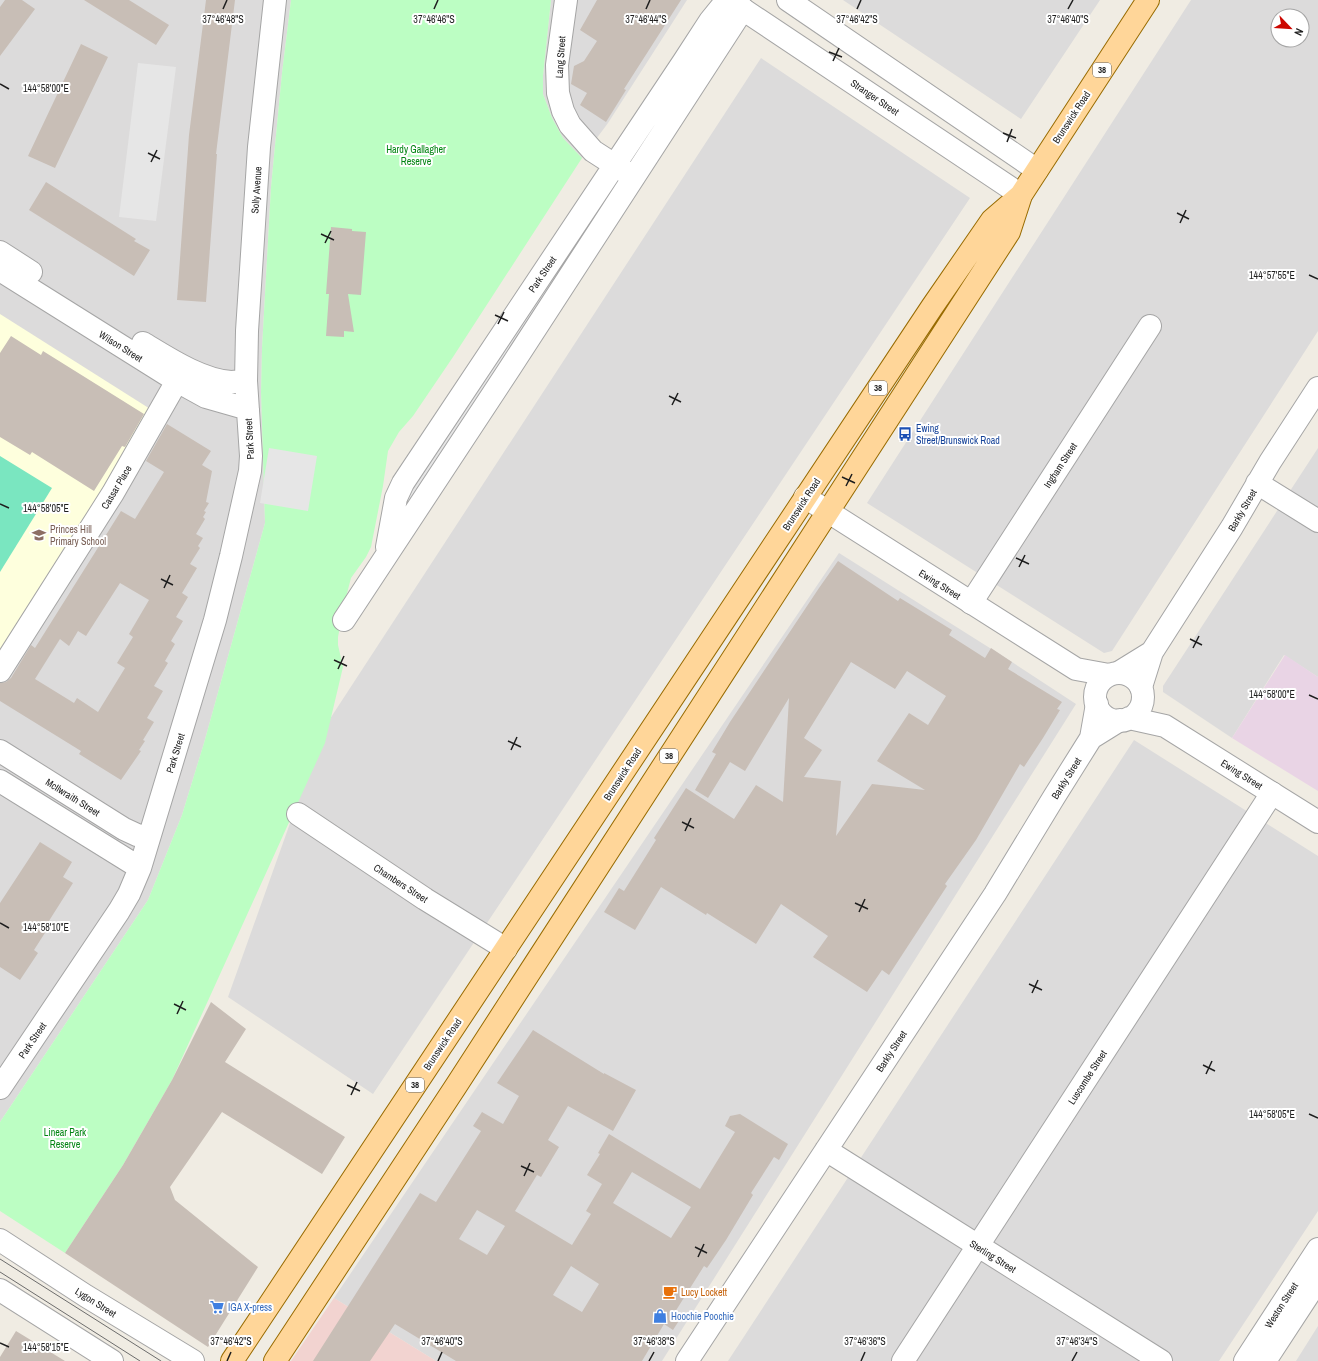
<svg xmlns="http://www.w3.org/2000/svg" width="1318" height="1361" font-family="'Archivo Narrow',sans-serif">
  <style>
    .residential { fill: #dcdbdb; fill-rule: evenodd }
    .commercial { fill: #f2d3d0 }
    .industrial { fill: #e9d4e5 }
    .education { fill: #feffdd }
    .park { fill: #bcfec3 }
    .pitch { fill: #7ae6c0 }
    .parking { fill: #e6e6e6 }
    .building { fill: #c8beb6; fill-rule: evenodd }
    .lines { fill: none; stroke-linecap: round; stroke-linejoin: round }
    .minor-casing { stroke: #a5a5a5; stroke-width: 24 }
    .tertiary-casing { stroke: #a5a5a5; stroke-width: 24 }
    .primary-casing { stroke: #986b00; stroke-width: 24 }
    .minor { stroke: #fff; stroke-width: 22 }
    .tertiary { stroke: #fff; stroke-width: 22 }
    .primary { stroke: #ffd699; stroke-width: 22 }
    .tram { stroke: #6c6c6c; stroke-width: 1 }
    .ticks { fill: none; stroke: #1e1e1e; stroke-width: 1.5 }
    .labels { text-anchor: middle; stroke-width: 4; stroke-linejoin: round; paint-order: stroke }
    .shield { fill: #fff; stroke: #626262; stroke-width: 1 }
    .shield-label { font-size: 9px; font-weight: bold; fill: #1e1e1e }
    .street-label { font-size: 10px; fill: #1e1e1e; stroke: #fff }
    .park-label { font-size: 10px; fill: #028512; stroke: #fff }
    .transit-label { font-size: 10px; fill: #164399; stroke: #fff; text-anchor: start }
    .education-label { font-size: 10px; fill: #785e54; stroke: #fff; text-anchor: start }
    .food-label { font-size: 10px; fill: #c56008; stroke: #fff; text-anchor: start }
    .shop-label { font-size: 10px; fill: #366cbe; stroke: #fff; text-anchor: start }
    .ticks-label { font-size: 10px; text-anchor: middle; fill: #1e1e1e; stroke: #fff; stroke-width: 4; stroke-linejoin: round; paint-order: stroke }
  </style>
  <rect width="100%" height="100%" fill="#f0ece3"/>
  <path class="residential" d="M0,0h291l-9,73 -11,114 -9,161 -1,44 4,131 -61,220 -22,72 -34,85 -148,222z
    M551,0h136l-79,123 -26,35 -19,-20 -11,-20 -9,-24v-18z
    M843,0h257l-79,119z
    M1191,0h127v331l-206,320 -8,2 -237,-150zM1278,16h24v24h-24z
    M761,58l209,140 -597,896 -145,-97 96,-269z
    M1318,448v229l-34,-22 -52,83 -69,-46v-6z
    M839,553l173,109 64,42 -414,657h-226l-102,-63z
    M1134,740l184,116v355l-99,150h-491z
    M1318,1326v35h-22z"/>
  <path class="commercial" d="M334,1298l102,63h-145z"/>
  <path class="industrial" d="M1285,655l33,22v114l-86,-53z"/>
  <path class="education" d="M0,314l155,98 -155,245z"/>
  <path class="park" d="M291,0h260l-8,76v18l9,24 11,20 19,20 -129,199 -40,59 -14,16 -11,19 -5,35 -12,61 -5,10 -15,21 -6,23 -7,36v8l5,22 -18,76 -153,337 -49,85 -58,88 -65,-42v-89l148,-222 34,-85 22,-72 61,-220 -4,-131 1,-44 9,-161 11,-114z"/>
  <path class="pitch" d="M0,456l52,32 -52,84z"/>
  <path class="parking" d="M714,24l9,6 -312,472 -8,-5z
    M138,63l38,4 -20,154 -37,-4z
    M269,448l48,8 -9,55 -48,-8z"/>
  <path class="building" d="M5,0h17l13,9 -35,47v-49z
    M84,0h45l40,25 -13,20z
    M206,0h29l-19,154h1l-11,148 -29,-2 12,-165z
    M597,0h84l-57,89 2,1 -20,32 -26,-17 7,-12 -16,-9 3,-18 10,-5 13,-20 -17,-11z
    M81,44l27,13 -53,111 -27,-12z
    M46,182l90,57 -2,2 16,9 -16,26 -105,-66z
    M331,227l21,2v2l14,1 -5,63 -13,-1 6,38 -10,-1v6l-18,-1 3,-42h-3z
    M11,336l30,19 2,-4 101,63 -19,33 -3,-1 -28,45 -62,-39 -2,3 -30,-18v-84z
    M167,424l44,27 -9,14 10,6 -6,31 3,1 -5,8 2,1 -3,5 2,2 -9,15 7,4 -5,8 2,2 -10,16 7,4 -15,25 6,4 -12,20 7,4 -12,20 4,3 -10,17 3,2 -14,23 9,5 -16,27 7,4 -11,18 2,1 -6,9 2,1 -20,29 -42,-26 2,-3 -81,-50v-18l6,-1 5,-4 20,-33 4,3 86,-137 14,8 29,-47 -18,-11zM120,583l29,17 -20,34 4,3 -16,26 8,5 -27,44 -21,-14 -3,5 -39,-24 25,-40 9,7 9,-15 8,5z
    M838,561l60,40 2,-3 52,32 -3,5 36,23 6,-10 21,14 -4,7 54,33 -5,7 3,1 -17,28 -19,29 -4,-3 -44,76 -31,44 2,2 -58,89 -7,-5 -15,22 -54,-35 15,-21 -47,-32 -25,40 -49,-31 -1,2 -45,-28 -26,43 -31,-18 15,-24 5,3 32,-51 -2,-2 32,-50 48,31 22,-34 27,17 6,-104 -44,73 -15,-9 -22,36 -13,-8 21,-36 -4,-2 18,-30 89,-134zM851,662l44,27 12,-18 39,25 -18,29 -19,-12 -32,48 48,29 -53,-6 -36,52 5,-55 -37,-4 18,-27 -18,-12z
    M40,842l32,20 -9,15 10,6 -26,41 3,1 -16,25 4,3 -18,27 -20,-13v-64z
    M211,1002l35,27 -21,33 120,75 -23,37 -100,-62 -52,75 5,13 83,67 -50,80 -143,-94 58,-88 49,-85z
    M533,1030l71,44v-1l32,17 -23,41 -45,-25 -20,34 11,7 -18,30 -4,-2 -22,36 57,34 19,-31 -5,-3 16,-27 -15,-9 13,-21 -2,-1 11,-19 91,55 35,-57 -10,-6 5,-10 10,-2 48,30 -9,16 -5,-3 -23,36 2,2 -27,45 -19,28 -3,-2 -29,46 7,4 -9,14 -9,-6 -22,37h-186l-61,-37 -25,37h-57l107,-168 16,9 45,-71 -8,-5 9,-14 21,12 16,-28 -22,-13zM632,1172l59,35 -20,31 -58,-35zM477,1210l28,16 -18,29 -28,-16zM571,1266l28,18 -17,28 -29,-17z
    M16,1331l49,30h-65v-4z"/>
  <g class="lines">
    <defs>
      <path id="minor" d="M566,0l-9,65 1,28 5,18 7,14 23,26 34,22
        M0,252l31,20
        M0,270l177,111 29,16 42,12
        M143,343c25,15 58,37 88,39 5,0 10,-1 15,-1
        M1257,483l61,38
        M387,547l9,-49 7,-15 281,-422 26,-40 17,-21
        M971,603l179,-277
        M344,620l166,-252 233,-359
        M0,671l113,-178 64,-112
        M1118,673l34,-21
        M1141,687l11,-35 80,-125 38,-65 48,-74
        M1091,738l29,-18
        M0,751l124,78 13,6 12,3
        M0,781l140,87
        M298,814l127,85 81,50
        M0,1088l119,-177 10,-17 11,-26 75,-248 16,-64 19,-85 1,-15 -5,-75 1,-50 12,-184 16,-147
        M826,1150l335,211
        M687,1361l308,-467 59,-97 37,-59 6,-34
        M903,1361l369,-568
        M1245,1361l73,-112
        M1265,1361l53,-81"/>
      <path id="tertiary" d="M729,0l292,195
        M788,0l249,170
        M805,497l271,172 33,6
        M1095 697a24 24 0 1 1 48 0a24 24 0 1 1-48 0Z
        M1129,718l36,8 153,96
        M0,1240l86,56 107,65
        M0,1290l112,71"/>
      <path id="primary" d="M232,1361l700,-1054 60,-87 29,-25 127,-195
        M275,1361l181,-275 553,-854 12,-37"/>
    </defs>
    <use href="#minor" class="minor-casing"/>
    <use href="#tertiary" class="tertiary-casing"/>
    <use href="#primary" class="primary-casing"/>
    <use href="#minor" class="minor"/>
    <use href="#tertiary" class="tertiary"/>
    <use href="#primary" class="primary"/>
    <path class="tram" d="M0,1259l161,102
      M0,1272l140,89"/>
  </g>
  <path class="ticks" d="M223,9l4,-9M434,9l4,-9M646,9l4,-9M857,9l4,-9M1068,9l5,-9M829,52l13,5M833,61l6,-13M0,84l9,5M1003,133l13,5M1007,142l5,-13M148,153l12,6M151,162l6,-12M1177,213l12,6M1180,223l6,-13M321,234l13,6M325,243l6,-12M1309,275l9,4M495,315l13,6M498,324l6,-12M669,396l12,6M672,405l6,-12M842,477l13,6M846,486l6,-12M0,504l9,4M1016,558l13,6M1019,567l6,-12M161,579l12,6M164,588l6,-13M1190,639l12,6M1193,648l6,-12M334,660l13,6M338,669l6,-13M1309,695l9,4M508,741l13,6M511,750l6,-13M682,822l12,6M685,831l6,-13M855,903l13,6M859,912l6,-13M0,923l9,5M1029,984l13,6M1032,993l6,-13M174,1004l12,6M177,1014l6,-13M1203,1065l12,6M1206,1074l6,-13M347,1085l13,6M351,1095l6,-13M1309,1114l9,4M521,1166l13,6M524,1176l6,-13M695,1247l12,6M698,1257l6,-13M0,1343l9,4M227,1361l4,-9M438,1361l4,-9M649,1361l5,-9M861,1361l4,-9M1072,1361l5,-9"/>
  <defs>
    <symbol id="bus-bare" viewBox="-9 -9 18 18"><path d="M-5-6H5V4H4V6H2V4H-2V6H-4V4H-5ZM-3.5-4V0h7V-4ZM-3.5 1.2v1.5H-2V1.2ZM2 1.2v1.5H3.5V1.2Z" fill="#1a4fb4" stroke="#fff" stroke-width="2.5" paint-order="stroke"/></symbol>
    <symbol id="school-bare" viewBox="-9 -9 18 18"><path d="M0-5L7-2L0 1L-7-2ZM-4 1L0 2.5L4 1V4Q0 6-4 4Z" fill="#8d6e63" stroke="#fff" stroke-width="2.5" paint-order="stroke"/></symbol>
    <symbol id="cafe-bare" viewBox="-9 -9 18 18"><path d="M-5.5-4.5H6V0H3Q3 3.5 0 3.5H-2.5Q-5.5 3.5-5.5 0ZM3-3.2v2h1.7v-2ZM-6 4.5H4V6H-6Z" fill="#e8710a" stroke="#fff" stroke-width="2.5" paint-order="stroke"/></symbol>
    <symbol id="supermarket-bare" viewBox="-9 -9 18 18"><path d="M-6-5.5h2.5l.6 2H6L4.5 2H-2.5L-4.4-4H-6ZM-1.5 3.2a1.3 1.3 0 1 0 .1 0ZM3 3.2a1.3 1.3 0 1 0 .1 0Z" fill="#3f7fe0" stroke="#fff" stroke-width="2.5" paint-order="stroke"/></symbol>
    <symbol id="shop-bare" viewBox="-9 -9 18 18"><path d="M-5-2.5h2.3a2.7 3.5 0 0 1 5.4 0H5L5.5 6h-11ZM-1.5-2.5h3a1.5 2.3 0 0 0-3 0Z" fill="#3f7fe0" stroke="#fff" stroke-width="2.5" paint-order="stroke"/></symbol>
  </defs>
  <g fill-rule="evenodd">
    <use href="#bus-bare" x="895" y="424" width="20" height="20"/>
    <use href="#school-bare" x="29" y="525" width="20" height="20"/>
    <use href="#cafe-bare" x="660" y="1282" width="20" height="20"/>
    <use href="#supermarket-bare" x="207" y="1297" width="20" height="20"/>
    <use href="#shop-bare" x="650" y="1306" width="20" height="20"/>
  </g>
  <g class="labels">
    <g class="shield">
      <rect x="1093" y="63" width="18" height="14" rx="3"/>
      <rect x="869" y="381" width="18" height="14" rx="3"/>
      <rect x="660" y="749" width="18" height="14" rx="3"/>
      <rect x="406" y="1078" width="18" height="14" rx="3"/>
    </g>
    <g class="shield-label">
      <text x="1102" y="73">38</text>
      <text x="878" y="391">38</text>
      <text x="669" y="759">38</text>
      <text x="415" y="1088">38</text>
    </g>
    <g class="street-label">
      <text transform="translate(560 57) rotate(-86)" y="4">Lang Street</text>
      <text transform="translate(875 97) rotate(34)" y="4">Stranger Street</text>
      <text transform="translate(1071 117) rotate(-57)" y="4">Brunswick Road</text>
      <text transform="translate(256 190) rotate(-86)" y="4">Solly Avenue</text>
      <text transform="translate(542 274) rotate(-56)" y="4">Park Street</text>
      <text transform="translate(121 346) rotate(32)" y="4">Wilson Street</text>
      <text transform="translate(249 439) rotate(-93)" y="4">Park Street</text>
      <text transform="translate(1060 465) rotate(-57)" y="4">Ingham Street</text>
      <text transform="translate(116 487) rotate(-59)" y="4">Cassar Place</text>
      <text transform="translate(801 504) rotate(-57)" y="4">Brunswick Road</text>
      <text transform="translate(1242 510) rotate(-60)" y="4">Barkly Street</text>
      <text transform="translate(940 584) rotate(32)" y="4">Ewing Street</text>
      <text transform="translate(175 753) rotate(-73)" y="4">Park Street</text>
      <text transform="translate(622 774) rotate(-57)" y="4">Brunswick Road</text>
      <text transform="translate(1242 774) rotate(32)" y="4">Ewing Street</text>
      <text transform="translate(1066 778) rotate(-58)" y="4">Barkly Street</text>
      <text transform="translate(73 797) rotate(32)" y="4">McIlwraith Street</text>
      <text transform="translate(401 883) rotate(33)" y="4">Chambers Street</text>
      <text transform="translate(32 1040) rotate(-56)" y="4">Park Street</text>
      <text transform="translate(442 1044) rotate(-56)" y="4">Brunswick Road</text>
      <text transform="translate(891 1051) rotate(-57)" y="4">Barkly Street</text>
      <text transform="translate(1087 1077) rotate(-57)" y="4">Luscombe Street</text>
      <text transform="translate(993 1256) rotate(32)" y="4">Sterling Street</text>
      <text transform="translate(96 1302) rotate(32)" y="4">Lygon Street</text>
      <text transform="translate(1281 1305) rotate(-57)" y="4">Weston Street</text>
    </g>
    <g class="park-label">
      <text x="416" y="153">Hardy Gallagher<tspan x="416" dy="12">Reserve</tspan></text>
      <text x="65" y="1136">Linear Park<tspan x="65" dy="12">Reserve</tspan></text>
    </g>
    <g class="transit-label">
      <text x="916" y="432">Ewing<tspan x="916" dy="12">Street/Brunswick Road</tspan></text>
    </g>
    <g class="education-label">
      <text x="50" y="533">Princes Hill<tspan x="50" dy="12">Primary School</tspan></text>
    </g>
    <g class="food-label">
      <text x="681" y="1296">Lucy Lockett</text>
    </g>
    <g class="shop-label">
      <text x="228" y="1311">IGA X-press</text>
      <text x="671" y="1320">Hoochie Poochie</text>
    </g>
  </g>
  <g class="ticks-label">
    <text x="223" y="23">37°46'48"S</text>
    <text x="434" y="23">37°46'46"S</text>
    <text x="646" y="23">37°46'44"S</text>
    <text x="857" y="23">37°46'42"S</text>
    <text x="1068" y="23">37°46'40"S</text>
    <text x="46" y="92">144°58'00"E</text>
    <text x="1272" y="279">144°57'55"E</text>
    <text x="46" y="512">144°58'05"E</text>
    <text x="1272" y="698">144°58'00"E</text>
    <text x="46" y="931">144°58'10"E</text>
    <text x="1272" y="1118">144°58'05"E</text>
    <text x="231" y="1345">37°46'42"S</text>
    <text x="442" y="1345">37°46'40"S</text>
    <text x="654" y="1345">37°46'38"S</text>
    <text x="865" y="1345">37°46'36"S</text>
    <text x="1077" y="1345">37°46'34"S</text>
    <text x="46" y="1351">144°58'15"E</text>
  </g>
  <g transform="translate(1290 28) rotate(115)"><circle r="19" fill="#ffffff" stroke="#a5a5a5"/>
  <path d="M0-3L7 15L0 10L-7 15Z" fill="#cc0700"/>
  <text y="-6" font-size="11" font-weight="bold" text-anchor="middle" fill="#1e1e1e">N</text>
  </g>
</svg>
